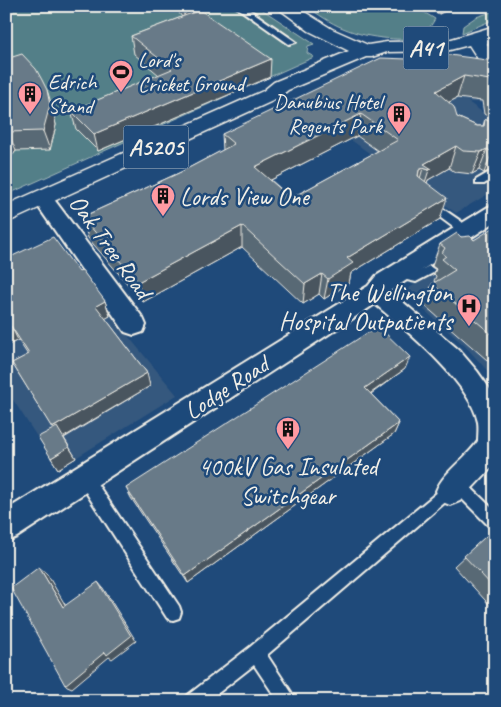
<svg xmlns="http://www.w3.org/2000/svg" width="501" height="707" font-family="Caveat,sans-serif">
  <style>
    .built { fill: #35587e }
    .green { fill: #527f88; stroke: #a3b8b8 }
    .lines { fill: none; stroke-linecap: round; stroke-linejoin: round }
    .service-casing { stroke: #f4f1e8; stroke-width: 4 }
    .minor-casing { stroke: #f4f1e8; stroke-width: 4 }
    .trunk-casing { stroke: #f4f1e8; stroke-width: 3 }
    .service { fill: #1f4a7a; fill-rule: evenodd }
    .minor { fill: #1f4a7a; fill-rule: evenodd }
    .trunk { fill: #1f4a7a; fill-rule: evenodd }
    .wall { fill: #596975; stroke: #f4f1e8; fill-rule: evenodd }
    .shaded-wall { fill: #48555f; stroke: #f4f1e8 }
    .building { fill: #677a88; stroke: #f4f1e8; fill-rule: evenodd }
    .labels { text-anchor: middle; stroke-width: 5; stroke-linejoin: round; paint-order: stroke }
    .far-poi-label { font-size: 21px; fill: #f4f1e8; stroke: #1f4a7a; text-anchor: start }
    .shield { fill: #1f4a7a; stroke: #b4bfc7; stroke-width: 1 }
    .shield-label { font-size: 24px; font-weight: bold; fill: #f4f1e8 }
    .poi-label { font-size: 25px; fill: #f4f1e8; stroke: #1f4a7a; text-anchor: start }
    .street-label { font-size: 25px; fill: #f4f1e8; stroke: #1f4a7a }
  </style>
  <rect width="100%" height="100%" fill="#1f4a7a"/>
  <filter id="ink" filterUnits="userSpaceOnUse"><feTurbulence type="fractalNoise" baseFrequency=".02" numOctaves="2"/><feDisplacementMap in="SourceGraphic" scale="10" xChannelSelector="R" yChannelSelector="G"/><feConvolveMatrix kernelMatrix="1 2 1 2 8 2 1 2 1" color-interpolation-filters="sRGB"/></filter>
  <g filter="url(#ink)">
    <path class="built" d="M394,75l93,28 -19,-1 27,19v69l-39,23 -87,-60 -70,-51z
      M484,240l11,3v136l-30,-33 -59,-52v-4z
      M88,281l40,55 49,59 -119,74 -52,-80v-67z"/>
    <path class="green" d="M6,6h251l57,38 -6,2 -1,7 7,4 -308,138z
      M306,6h108l21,13 -5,8 2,12c-30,1 -61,1 -89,-11 -13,-5 -25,-14 -37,-22z
      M495,11v8l-33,14 1,-7 13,-9z"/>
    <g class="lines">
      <defs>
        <path id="service" d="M235,6h9l52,36 -7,2z
          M495,169v8l-11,7h-8v-4z
          M430,200l32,22 6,19 -1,3h-8l-5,-10 -1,-7 -27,-20 -1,-3 1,-3z
          M429,266l6,4 -2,3 -17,9 -23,-5 -2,-3 6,-4 18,3z
          M85,471l5,2 89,133 2,6 -2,6 -6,2 -6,-2 -87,-135 -2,-5 2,-5z
          M457,477l5,2 33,32v18l-5,-2 -34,-34 -189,162 30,46h-19l-24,-36 -46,36h-23l3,-6 62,-48 195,-161 5,-2 2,-5z"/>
        <path id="minor" d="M43,192l7,2 93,124 3,7 -3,7 -9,3 -9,-3 -92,-133 3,-5z
          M495,205v17l-105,69 69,59 18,21 15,21 3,6v66l-35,37 -10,4 -10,-4 -4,-10c8,-20 30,-32 42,-50 0,-6 1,-13 0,-19 -8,-40 -72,-92 -103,-118l-358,233 -11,5v-32l362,-224 8,-10 112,-69z"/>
        <path id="trunk" d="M275,6h20l37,23 36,16 19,-3 58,-1 50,-15v11l-4,1 -4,6 8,10v14l-17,-9 -9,-14 -23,6 -59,1 -15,5h-6l-78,33 -11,9 -271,124v-18l257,-114 11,-9 75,-31 -40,-20z"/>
      </defs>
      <use href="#service" class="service-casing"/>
      <use href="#minor" class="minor-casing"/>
      <use href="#trunk" class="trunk-casing"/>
      <use href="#service" class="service"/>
      <use href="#minor" class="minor"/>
      <use href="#trunk" class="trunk"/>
    </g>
    <path class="wall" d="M173,6h33l-6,4 70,67 -172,74 -22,-22 -5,-18 88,-36 -25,-21 -3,-18 51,-19 -5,-7 -4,-2z
      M426,6h29l-16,8z
      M6,59l47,50 3,16 -6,25 -34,1 -10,12z
      M495,61v60l-11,-7 -2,-13 -25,-3 -8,4 8,15 20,9h6l2,-7 10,6v43l-11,5 -5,-3 -7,4 -17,-2 -6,-4 -21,12 -1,3 13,36 -89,54 -2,10 -25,16 -5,-5 -16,10 -61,-57 -99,55 -55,-64 -6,-21 99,-45 42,-22 -1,-16 203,-71zM357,136l21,15 -87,47 -20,-18z
      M495,230v137l-71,-62 8,-21 3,-2 -1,-1 2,-5 -2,-2 2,-5 -4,-3 8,-22 21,-7 13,3z
      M6,259l73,13 26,29 5,15 -5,2 42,55 3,13 -86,52 12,20 -18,11 -7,-11 2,-29 -41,-66 16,-8 -10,-15 -11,6 -1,-1z
      M405,369l-34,25 28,29 -5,11 -206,149 -57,-85 -5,-10z
      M495,528v83l-41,-45z"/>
    <path class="shaded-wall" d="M197,6h9l-22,13v-5z
      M441,6h14l-16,8z
      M271,59l-1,18 -172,74 -4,-17z
      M464,76l-7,22 -27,14 6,-21z
      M47,90l6,19 3,16 -6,25 -7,-19z
      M361,114l-4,22 -102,52v-21z
      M8,132l8,19 -10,12v-29z
      M456,146l-7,22 -21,12 -3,10 -3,2 7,-22 -6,-2 -6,21 2,-19 5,-6z
      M487,149l-8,21 -7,4 9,-22z
      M495,151v17l-11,5 8,-21z
      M447,198l-7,21 -89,54 -2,10 -25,16 4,-20 19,-21z
      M242,226v21l-99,55 -5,-20z
      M322,274l-3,20 -16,10 2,-20z
      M105,301l5,15 -9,5 -5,-15z
      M11,326l7,14 -11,6 -1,-18z
      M410,357l-5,12 -44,31 4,-12z
      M147,373l3,13 -91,54 -7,-12z
      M399,423l-5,11 -206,149 -3,-7z
      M69,447l7,11 -18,11 -7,-11z
      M39,567l8,7 23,39 -7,-6z
      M98,582l5,6 33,53 -24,18 -3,-2 -37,31 -7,-3z"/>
    <path class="building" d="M178,6h19l-13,8z
      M200,10l71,49 -177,75 -23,-23 101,-42 -41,-33z
      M22,54l14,15 6,11 5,10 3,15 -7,26 -35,1 -2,2v-75z
      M442,54l53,7v33l-3,-1 -2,-13 -26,-4 -28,15 18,16 3,10 20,9h7l1,-7 10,6v7h-1l1,1v18l-3,1 -5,-3 -6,3 -18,-1 -7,-5 -32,18 8,5 -3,1 -6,-2 -4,2 -1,6 29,22 -100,60 6,5 -25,16 -6,-5 -17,10 -63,-58 -104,56 -56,-65 99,-45 53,-28 -12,-10 159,-76 27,1 6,-3 11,7zM361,114l37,26 -107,58 -36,-31z
      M493,228l2,2v107l-63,-53 23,-14 -13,-11 4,-3 -4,-3 3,-5 -5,-4 17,-11 4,4 9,-1 4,4z
      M53,237l26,35 3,-2 23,31 -9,5 51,67 -95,55 -40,-65 17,-9 -18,-28 -5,2v-69z
      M378,326l32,31 -45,31 34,35 -214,153 -59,-88z
      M57,427l12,20 -18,11 -13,-21z
      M495,528v61l-31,-33z
      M39,567l24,40 35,-25 33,54 -24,19 -2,-3 -40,33 -54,-97z"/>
  </g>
  <defs>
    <symbol id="stadium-pin" viewBox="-11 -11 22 30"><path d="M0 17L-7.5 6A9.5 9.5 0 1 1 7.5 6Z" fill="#ff9aa2" stroke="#1f4a7a"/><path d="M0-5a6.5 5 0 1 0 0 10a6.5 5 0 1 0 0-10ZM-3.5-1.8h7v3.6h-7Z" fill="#111"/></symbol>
    <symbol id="building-pin" viewBox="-11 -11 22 30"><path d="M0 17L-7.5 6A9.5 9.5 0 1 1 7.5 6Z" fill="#ff9aa2" stroke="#1f4a7a"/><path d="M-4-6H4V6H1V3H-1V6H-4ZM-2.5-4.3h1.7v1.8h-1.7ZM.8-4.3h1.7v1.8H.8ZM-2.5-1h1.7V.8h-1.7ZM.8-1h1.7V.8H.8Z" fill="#111"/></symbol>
    <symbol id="hospital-pin" viewBox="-11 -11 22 30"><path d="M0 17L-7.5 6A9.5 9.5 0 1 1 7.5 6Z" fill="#ff9aa2" stroke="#1f4a7a"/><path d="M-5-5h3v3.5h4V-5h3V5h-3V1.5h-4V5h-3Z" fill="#111"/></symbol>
  </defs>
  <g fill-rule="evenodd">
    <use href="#stadium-pin" x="107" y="58" width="28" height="38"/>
    <use href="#building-pin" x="16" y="80" width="28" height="38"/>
    <use href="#building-pin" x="385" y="100" width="28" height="38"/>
    <use href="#building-pin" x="149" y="182" width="28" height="38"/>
    <use href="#hospital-pin" x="455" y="292" width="28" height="38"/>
    <use href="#building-pin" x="274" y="415" width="28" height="38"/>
  </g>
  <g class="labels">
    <g class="far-poi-label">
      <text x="138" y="67">Lord's<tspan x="138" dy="24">Cricket Ground</tspan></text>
      <text x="48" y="89">Edrich<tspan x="48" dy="24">Stand</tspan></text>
      <text x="382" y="109" text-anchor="end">Danubius Hotel<tspan x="382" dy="24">Regents Park</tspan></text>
    </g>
    <g class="shield">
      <rect x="403.5" y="26.5" width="45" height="43" rx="4"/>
      <rect x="123.5" y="125.5" width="65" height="43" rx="4"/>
    </g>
    <g class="shield-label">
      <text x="426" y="56">A41</text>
      <text x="156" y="155">A5205</text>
    </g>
    <g class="poi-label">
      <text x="180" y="205">Lords View One</text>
      <text x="452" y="301" text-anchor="end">The Wellington<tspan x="452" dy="29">Hospital Outpatients</tspan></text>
      <text x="288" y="475" text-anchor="middle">400kV Gas Insulated<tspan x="288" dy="29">Switchgear</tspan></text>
    </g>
    <g class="street-label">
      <text transform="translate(111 246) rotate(54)" y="9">Oak Tree Road</text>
      <text transform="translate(226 387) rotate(-33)" y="9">Lodge Road</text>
    </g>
  </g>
  <rect width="501" height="707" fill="none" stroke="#1f4a7a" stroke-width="25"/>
  <rect x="12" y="12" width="476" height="682" fill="none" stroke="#f4f1e8" stroke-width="2" filter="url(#ink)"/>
</svg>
